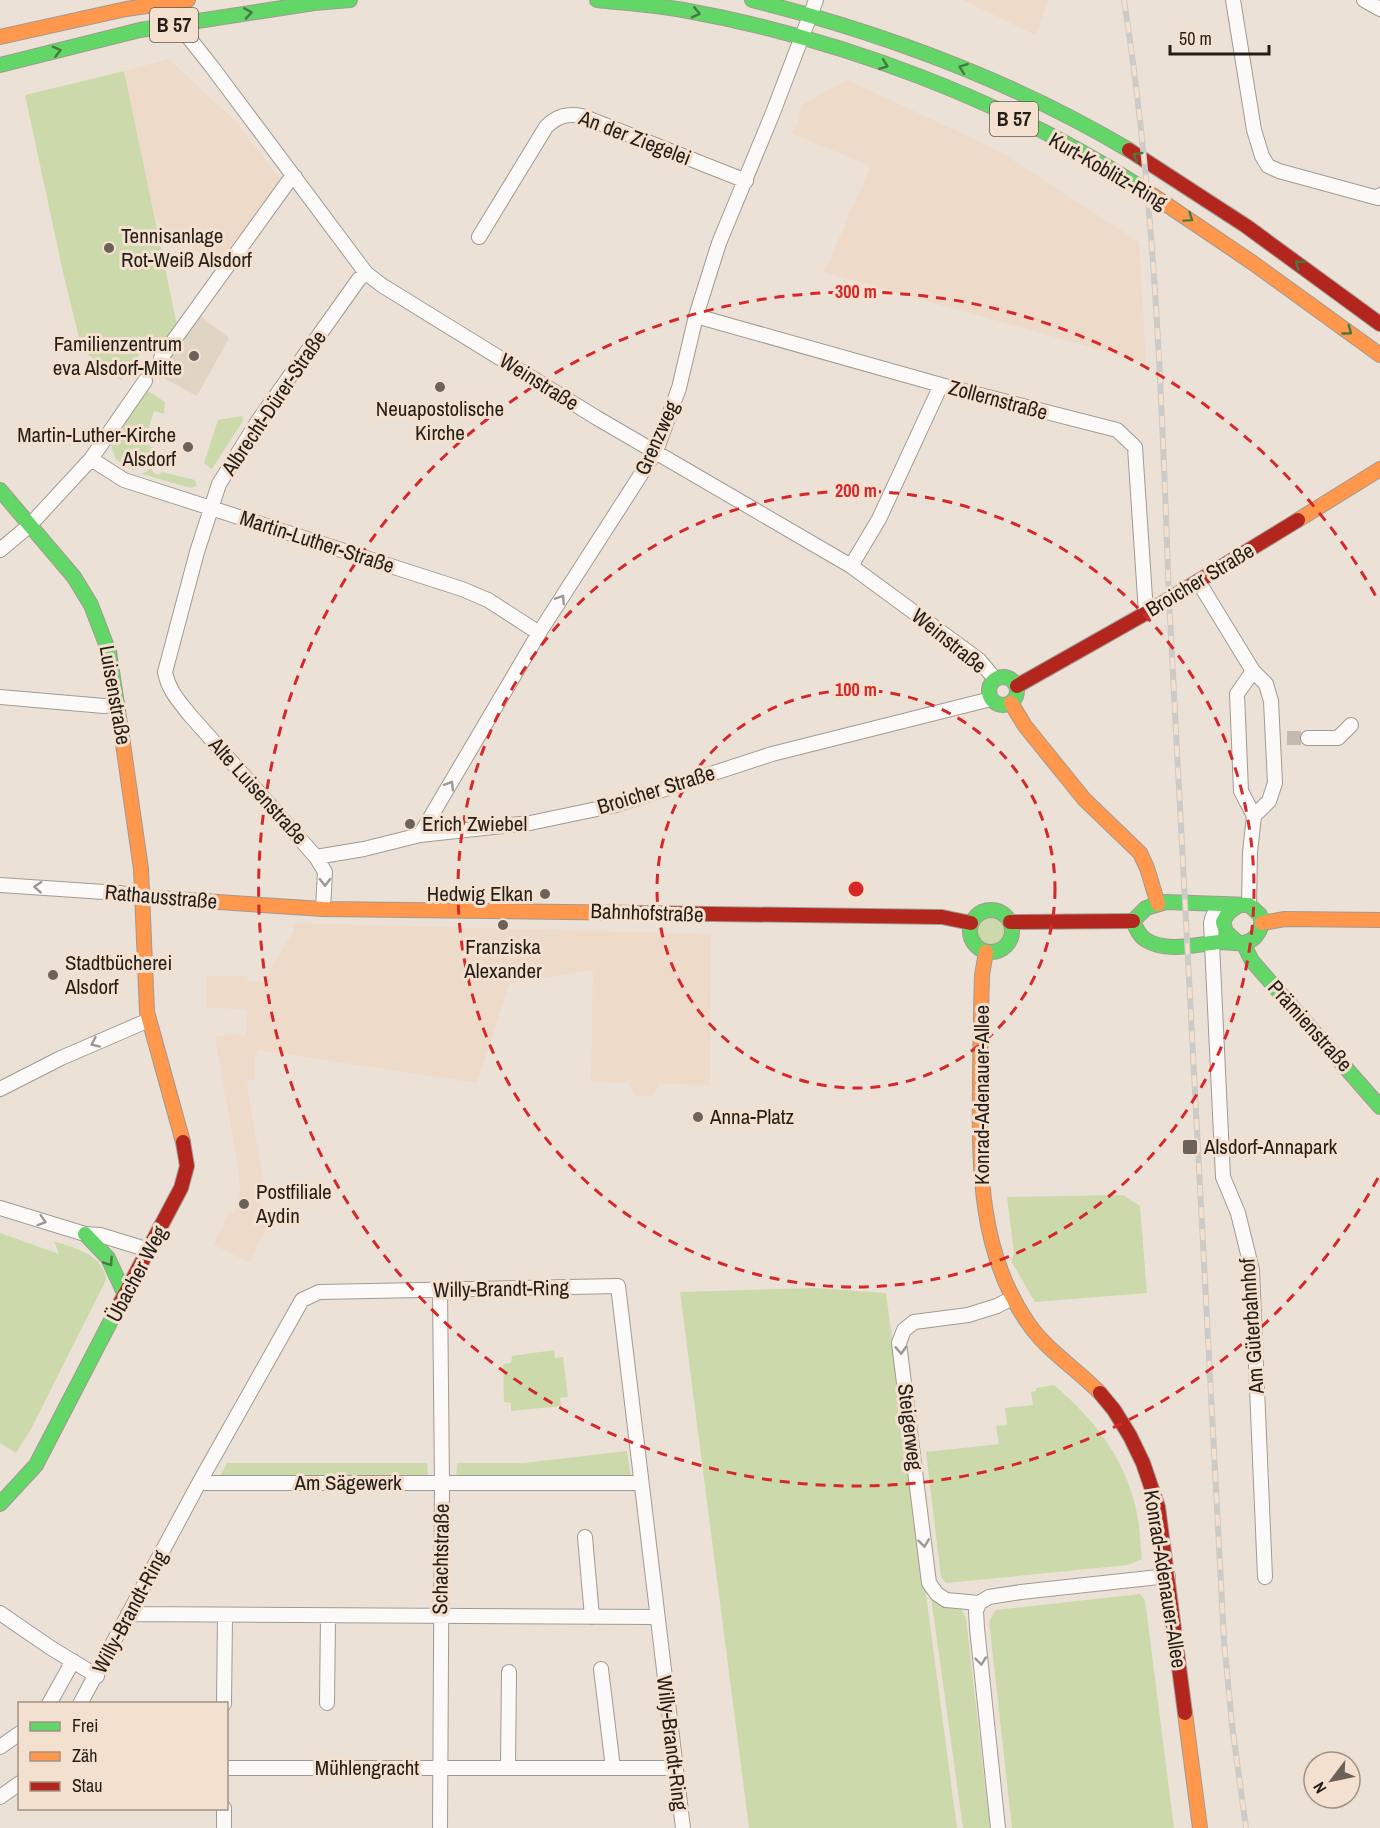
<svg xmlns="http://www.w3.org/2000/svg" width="1380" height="1828" font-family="'Archivo Narrow',sans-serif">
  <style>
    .built { fill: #eedac9 }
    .education { fill: #e0d4c5 }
    .green { fill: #ccdaab }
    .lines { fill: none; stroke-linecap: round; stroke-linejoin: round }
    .street-tunnel { stroke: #c4bab0; stroke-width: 14; stroke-dasharray: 14 7; stroke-linecap: butt }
    .street-casing { stroke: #a29a92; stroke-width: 16 }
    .fast-casing { stroke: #a29a92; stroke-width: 16 }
    .slow-casing { stroke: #a29a92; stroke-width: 16 }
    .jam-casing { stroke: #a29a92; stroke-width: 16 }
    .street { stroke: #fcfaf9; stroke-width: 14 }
    .fast { stroke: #63d668; stroke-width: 14 }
    .slow { stroke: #ff974d; stroke-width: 14 }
    .jam { stroke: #b3261e; stroke-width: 14 }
    .rail-casing { stroke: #cdcbc8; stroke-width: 6 }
    .rail { stroke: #f4e0ce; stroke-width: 4; stroke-dasharray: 11; stroke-linecap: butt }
    .oneway { stroke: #447a40 }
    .oneway2 { stroke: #9b9794 }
    .ring { fill: none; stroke: #d62828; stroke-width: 3; stroke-dasharray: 10 8 }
    .poi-dot { fill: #6b625a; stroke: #f4e0ce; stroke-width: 2 }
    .labels { text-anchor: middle; stroke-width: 6; stroke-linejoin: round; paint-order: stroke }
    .shield { fill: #f4e0ce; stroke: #63584f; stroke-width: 1.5 }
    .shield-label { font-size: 20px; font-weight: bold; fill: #251e18 }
    .street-label { font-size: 21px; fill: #251e18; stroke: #f4e0ce }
    .poi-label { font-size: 21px; fill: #251e18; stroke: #f4e0ce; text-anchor: start }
    .centre { fill: #d62828; stroke: #f4e0ce; stroke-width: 3 }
    .ring-label { font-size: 18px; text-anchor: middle; font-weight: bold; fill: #d62828; stroke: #f4e0ce; stroke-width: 6; stroke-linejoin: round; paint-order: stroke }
  </style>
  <rect width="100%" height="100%" fill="#ece1d6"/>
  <path class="built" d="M963,0h86l-14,35z
    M169,59l67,63 45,58 -64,86 -62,-47 -31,-148z
    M848,80l151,71 140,91 7,121 -322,-91 47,-106 -79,-32 7,-14 2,-15z
    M294,923l417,11 -1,151 -50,-1 -8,12h-18l-5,-13 -38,-1 2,-112 -83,13 -33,100 -219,-33 -3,9v20l-9,3 17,95 -3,32 13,3 -23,51 -36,-18 15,-33 6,1 5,-23 -2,-23 -23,-130 21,-3 10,2v-27l-40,-1v-32h41v5l16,1 31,-52z"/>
  <path class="education" d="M199,315l30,23 -32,58 -41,-22z"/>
  <path class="green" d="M124,71l53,254 -14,23 -22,4 -20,28 -39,-30 -18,-73 -39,-182z
    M145,389l20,13 -1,12 -10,-3 -10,32 10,5 -17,20 -4,2 -17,-10 -8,-22z
    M242,416l1,5 -31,48 -8,-6 14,-43z
    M151,468l3,5 4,2 4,-3 33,8 2,6 -6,2 -49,-14z
    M976 931a15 15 0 1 1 30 0a15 15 0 1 1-30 0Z
    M1123,1195l17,11 7,87 -112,9 -24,-41 3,-8 -7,-56z
    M0,1233l59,21 -5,-13c21,8 49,12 52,39l-75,149 -15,24 -16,-10z
    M815,1288l71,5 71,535h-208l-69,-536z
    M554,1350l1,8 8,-1 5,40 -8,1 1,8 -50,5v-8l-7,-1 -1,-38 8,-1 1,-7z
    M1054,1385c39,33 71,73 82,124 4,16 4,34 6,50l-14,6 -182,18 -5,-6 -15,-125 73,-8 -3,-18 11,-1 -2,-17 28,-3 -2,-13 5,-1v-3z
    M627,1451l4,28 -175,-1 1,-15h67z
    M227,1463h200l1,15h-209z
    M1140,1594l5,6 29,228h-162l-23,-207 7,-11z
    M931,1597l13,9 17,3 5,9 24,210h-27z"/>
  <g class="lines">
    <path class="street-tunnel" d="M1287,738h21"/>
    <defs>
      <path id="street" d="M1233,0l21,130 8,26 6,10 11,5 99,27 2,-3
        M1364,0l16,9
        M174,19l38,48 154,206 17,13 214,132 254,148 128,94 16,19
        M479,237l67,-110c11,-11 21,-14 36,-11l164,65
        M696,316l245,69 176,45 18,17 11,166
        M161,358l127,-176 7,-5
        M91,459l33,21 338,109 26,11 51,33
        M0,550l30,-25 61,-66 54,-78
        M851,566l28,-47 62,-134
        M1198,581l55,90 -16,23 4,97 13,25 -4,36 -1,53
        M1253,671l13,13 5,17 4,82 -6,18 -15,15
        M0,697l104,9 14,-1
        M1308,738h30l13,-13
        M420,835l119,-202 117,-182 23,-63 17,-72 23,-73 53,-128 44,-115
        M316,857l48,-8 56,-14 110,-12 86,-18 156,-51 219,-55
        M0,885l119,8 24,4
        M1224,904c-8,5 -11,10 -13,19l12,254 15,36 14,57 13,307
        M323,909l2,-37 -9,-15 -127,-143c-11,-14 -21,-25 -24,-42l32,-120 22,-68 39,-63 101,-142 7,-6
        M0,1089l61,-31 88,-38
        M0,1208l85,26 15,1 49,15
        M1012,1298l-15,8 -29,9 -54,7 -10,8 -5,13 30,240 8,11 9,6 33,3 10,-6 32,-5 147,-16
        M199,1483h442
        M585,1537l7,80
        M979,1603l-3,8 1,17 21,200
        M0,1613l51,35 46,28
        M128,1614l528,3
        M601,1669l12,99
        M327,1703l1,-86
        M49,1704l24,-43
        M80,1704l119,-221 103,-183 17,-8 299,-6 65,542
        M224,1704l1,-88
        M0,1747l20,-14
        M226,1768h450
        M508,1768l1,-96
        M0,1797l20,-14
        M224,1828v-20
        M440,1828l2,-345 -2,-193"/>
      <path id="fast" d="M597,0c29,3 57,5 86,10 158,28 323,91 459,178
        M752,0c132,33 259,80 377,150
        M0,65l140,-35 174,-27 36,-3
        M0,490l74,87 17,28 18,47 13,85
        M989 691a14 14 0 1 1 28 0a14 14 0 1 1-28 0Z
        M1166,902l83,3 11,10c4,12 -3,26 -17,28 -7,1 -16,-1 -23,-1 -23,2 -53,11 -74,-2 -7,-4 -10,-12 -13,-19l13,-13z
        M970 931a21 21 0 1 1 42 0a21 21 0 1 1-42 0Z
        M1237,942l-11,-10 -3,-10 5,-9 11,-8
        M1243,943l9,18 128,146
        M85,1234l23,24 17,37
        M0,1504l36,-39 82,-158"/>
      <path id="slow" d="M0,37l126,-28 62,-9
        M1142,188l111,75 127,92
        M1298,520l82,-51
        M1011,703l14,23 59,73 56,54 7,15 11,36
        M122,737l19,132 6,143 36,130
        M143,897l180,12 319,4
        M1262,923l23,-4 95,1
        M986,952l-4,23c-1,38 -2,76 -2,115 -1,81 0,164 48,233 19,28 49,46 72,70
        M1185,1713l15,115"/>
      <path id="jam" d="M1129,150l117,76 134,98
        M1017,686l129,-73 152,-93
        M642,913l300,4 29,6
        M1010,922l123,-1
        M118,1307l63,-119 6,-22 -4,-24
        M1100,1393l14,17 16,26 13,27 15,44 27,206"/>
    </defs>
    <use href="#street" class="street-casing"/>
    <use href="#fast" class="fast-casing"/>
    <use href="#slow" class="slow-casing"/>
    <use href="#jam" class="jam-casing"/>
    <use href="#street" class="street"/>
    <use href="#fast" class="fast"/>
    <use href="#slow" class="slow"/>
    <use href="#jam" class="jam"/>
    <defs>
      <path id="rail" d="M1124,0c31,198 38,399 45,599l55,1042 8,84 14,103"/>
    </defs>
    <use href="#rail" class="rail-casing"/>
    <use href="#rail" class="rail"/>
  </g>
  <defs><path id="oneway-chevron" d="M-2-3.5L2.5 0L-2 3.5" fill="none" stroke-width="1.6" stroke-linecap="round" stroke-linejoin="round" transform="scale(1.5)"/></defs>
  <g class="oneway">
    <use href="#oneway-chevron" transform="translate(248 13) rotate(-9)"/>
    <use href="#oneway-chevron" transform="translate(696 13) rotate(13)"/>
    <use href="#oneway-chevron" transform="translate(57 51) rotate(-14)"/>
    <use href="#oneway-chevron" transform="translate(884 65) rotate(20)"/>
    <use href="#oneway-chevron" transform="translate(963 68) rotate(-160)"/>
    <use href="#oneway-chevron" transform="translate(1137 156) rotate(-149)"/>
    <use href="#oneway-chevron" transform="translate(1189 218) rotate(34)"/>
    <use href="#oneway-chevron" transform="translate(1299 264) rotate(-143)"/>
    <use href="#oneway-chevron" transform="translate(1348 331) rotate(36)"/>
    <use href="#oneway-chevron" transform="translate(109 1262) rotate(56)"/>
  </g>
  <g class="oneway2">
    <use href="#oneway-chevron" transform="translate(561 599) rotate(-57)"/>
    <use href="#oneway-chevron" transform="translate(450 785) rotate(-59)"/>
    <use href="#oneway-chevron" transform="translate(325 882) rotate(89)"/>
    <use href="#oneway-chevron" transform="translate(38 887) rotate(-177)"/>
    <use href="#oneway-chevron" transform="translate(95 1043) rotate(156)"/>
    <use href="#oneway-chevron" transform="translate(42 1221) rotate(17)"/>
    <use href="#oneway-chevron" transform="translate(901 1350) rotate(88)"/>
    <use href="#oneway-chevron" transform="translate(924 1543) rotate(83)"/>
    <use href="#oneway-chevron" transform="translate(981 1661) rotate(84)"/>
  </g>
  <g class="ring">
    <circle cx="856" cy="889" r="199"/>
    <circle cx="856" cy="889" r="398"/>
    <path d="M1378 1178A597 597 0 1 1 1378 600"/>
  </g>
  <g class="poi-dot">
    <circle cx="109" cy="248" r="6"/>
    <circle cx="194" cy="356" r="6"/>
    <circle cx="440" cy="387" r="6"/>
    <circle cx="188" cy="447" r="6"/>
    <circle cx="410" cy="824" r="6"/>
    <circle cx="545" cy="894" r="6"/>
    <circle cx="503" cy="925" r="6"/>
    <circle cx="53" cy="975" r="6"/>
    <circle cx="698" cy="1117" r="6"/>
    <rect x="1182" y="1139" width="16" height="16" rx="3"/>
    <circle cx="244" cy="1204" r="6"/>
  </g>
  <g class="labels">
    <g class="shield">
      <rect x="150" y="8" width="48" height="34" rx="4.5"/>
      <rect x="990" y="102" width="48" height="34" rx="4.5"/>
    </g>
    <g class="shield-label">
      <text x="174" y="32">B 57</text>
      <text x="1014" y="126">B 57</text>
    </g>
    <g class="street-label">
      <text transform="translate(635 138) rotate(21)" y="7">An der Ziegelei</text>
      <text transform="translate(1108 171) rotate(30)" y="7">Kurt-Koblitz-Ring</text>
      <text transform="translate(539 382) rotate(32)" y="7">Weinstraße</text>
      <text transform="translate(998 400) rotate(15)" y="7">Zollernstraße</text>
      <text transform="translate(274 403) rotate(-56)" y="7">Albrecht-Dürer-Straße</text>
      <text transform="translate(657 438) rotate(-66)" y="7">Grenzweg</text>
      <text transform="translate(317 542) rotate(18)" y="7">Martin-Luther-Straße</text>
      <text transform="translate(1200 580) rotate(-31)" y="7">Broicher Straße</text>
      <text transform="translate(949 641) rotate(39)" y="7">Weinstraße</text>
      <text transform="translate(115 695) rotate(80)" y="7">Luisenstraße</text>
      <text transform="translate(656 790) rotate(-17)" y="7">Broicher Straße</text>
      <text transform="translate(258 791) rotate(48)" y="7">Alte Luisenstraße</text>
      <text transform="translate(161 897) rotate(5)" y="7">Rathausstraße</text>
      <text transform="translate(647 913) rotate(2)" y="7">Bahnhofstraße</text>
      <text transform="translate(1310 1026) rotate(48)" y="7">Prämienstraße</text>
      <text transform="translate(982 1095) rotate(-90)" y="7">Konrad-Adenauer-Allee</text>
      <text transform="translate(137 1274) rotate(-62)" y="7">Übacher Weg</text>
      <text transform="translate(501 1289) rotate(-1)" y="7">Willy-Brandt-Ring</text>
      <text transform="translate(1252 1326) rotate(-94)" y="7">Am Güterbahnhof</text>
      <text transform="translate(910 1427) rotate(83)" y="7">Steigerweg</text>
      <text x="348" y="1490">Am Sägewerk</text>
      <text transform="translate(441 1559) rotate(-89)" y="7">Schachtstraße</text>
      <text transform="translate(1165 1579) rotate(81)" y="7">Konrad-Adenauer-Allee</text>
      <text transform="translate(130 1612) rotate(-62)" y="7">Willy-Brandt-Ring</text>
      <text transform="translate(672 1743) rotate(83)" y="7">Willy-Brandt-Ring</text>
      <text x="367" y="1775">Mühlengracht</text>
    </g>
    <g class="poi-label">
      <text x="121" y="243">Tennisanlage<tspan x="121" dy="24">Rot-Weiß Alsdorf</tspan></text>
      <text x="182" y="351" text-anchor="end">Familienzentrum<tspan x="182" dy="24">eva Alsdorf-Mitte</tspan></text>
      <text x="440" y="416" text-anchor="middle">Neuapostolische<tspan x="440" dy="24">Kirche</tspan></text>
      <text x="176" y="442" text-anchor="end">Martin-Luther-Kirche<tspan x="176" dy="24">Alsdorf</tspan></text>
      <text x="422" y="831">Erich Zwiebel</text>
      <text x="533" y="901" text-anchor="end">Hedwig Elkan</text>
      <text x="503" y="954" text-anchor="middle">Franziska<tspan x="503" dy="24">Alexander</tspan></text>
      <text x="65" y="970">Stadtbücherei<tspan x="65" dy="24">Alsdorf</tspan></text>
      <text x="710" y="1124">Anna-Platz</text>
      <text x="1204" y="1154">Alsdorf-Annapark</text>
      <text x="256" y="1199">Postfiliale<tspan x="256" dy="24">Aydin</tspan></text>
    </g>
  </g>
  <circle cx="856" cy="889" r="9" class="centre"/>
  <g class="ring-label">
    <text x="856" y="298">300 m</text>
    <text x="856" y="497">200 m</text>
    <text x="856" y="696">100 m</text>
  </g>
  <rect x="18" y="1702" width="210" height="108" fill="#f4e0ce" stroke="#a19285" stroke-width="1.5"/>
  <rect x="30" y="1722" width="30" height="9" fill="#63d668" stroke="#a19285" stroke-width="1.5"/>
  <text x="72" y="1732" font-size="18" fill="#251e18">Frei</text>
  <rect x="30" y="1752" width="30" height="9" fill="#ff974d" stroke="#a19285" stroke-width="1.5"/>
  <text x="72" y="1762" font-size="18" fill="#251e18">Zäh</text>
  <rect x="30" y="1782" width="30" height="9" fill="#b3261e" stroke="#a19285" stroke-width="1.5"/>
  <text x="72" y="1792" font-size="18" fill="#251e18">Stau</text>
  <g transform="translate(1332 1780) rotate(238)"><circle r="28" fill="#f4e0ce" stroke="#a19285" stroke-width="1.5"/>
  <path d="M0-4.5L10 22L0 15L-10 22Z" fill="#6b625a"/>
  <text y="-9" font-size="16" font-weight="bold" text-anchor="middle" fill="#251e18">N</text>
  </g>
  <path d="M1170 45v9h99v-9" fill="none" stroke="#251e18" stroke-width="3"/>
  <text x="1179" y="45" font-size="18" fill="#251e18" stroke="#f4e0ce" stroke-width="4.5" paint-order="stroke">50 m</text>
</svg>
